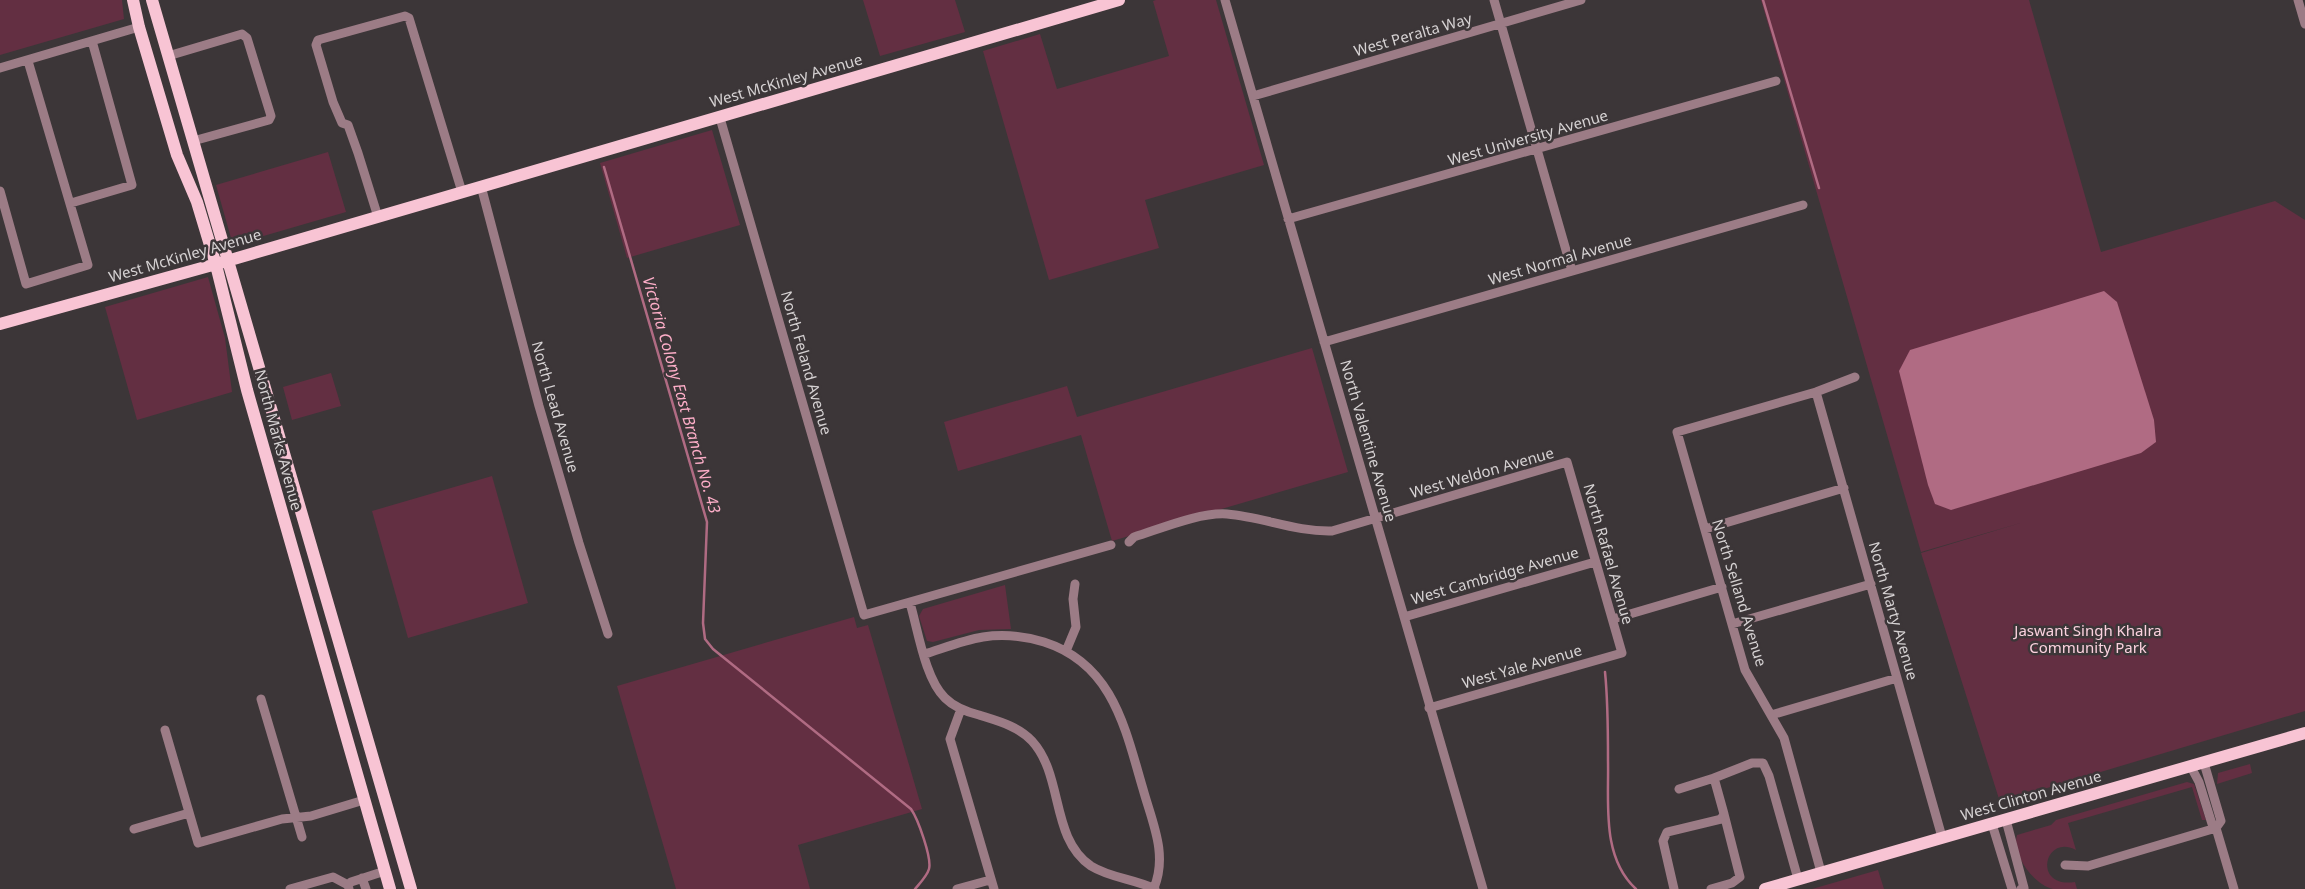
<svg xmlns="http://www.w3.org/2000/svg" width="2305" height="889" font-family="'Noto Sans',sans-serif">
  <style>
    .green { fill: #632f42 }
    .water { fill: #b06b83 }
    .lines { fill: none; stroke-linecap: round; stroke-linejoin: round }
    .stream { stroke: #b06b83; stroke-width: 2.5 }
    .minor { stroke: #9c7c86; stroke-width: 9 }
    .major { stroke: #f8c4d4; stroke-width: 12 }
    .labels { text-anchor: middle; stroke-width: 5; stroke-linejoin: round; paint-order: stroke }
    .street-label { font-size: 15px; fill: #d6d2d3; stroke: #3c3638 }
    .park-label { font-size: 15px; fill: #fbd1de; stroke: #3c3638 }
    .water-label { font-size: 16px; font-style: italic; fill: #fdaec8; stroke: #3c3638 }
  </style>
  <rect width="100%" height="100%" fill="#3c3638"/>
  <path class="green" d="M0,0h122l2,19 -124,36z
    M863,0h92l10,32 -85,24z
    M1156,0h60l48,165 -119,35 14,48 -110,32 -66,-229 57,-17 17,55 112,-33 -16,-55z
    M1761,0h268l72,252 174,-51 30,19v491l-305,91 -79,-249 103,-31 -103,30z
    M712,130l28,95 -113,33 -27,-95z
    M328,152l18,60 -113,33 -17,-60z
    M208,277l17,61 7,54 -95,28 -32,-113z
    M1312,348l36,124 -236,69 -31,-106 -123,36 -14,-49 123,-36 10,31z
    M331,373l10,33 -49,14 -9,-33z
    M492,476l36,127 -120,35 -36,-127z
    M1005,585l6,44 -32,1 -46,12 -6,-1 -8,-25 4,-7z
    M854,617l3,11 11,-3 54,184 -124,36 12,44h-134l-59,-203z
    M2250,764l2,9 -35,11 1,-11z
    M2187,782l7,2 12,36h-4l-10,-33 -124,36 8,27c-32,-17 -44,39 -1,32l2,7c-8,0 -17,0 -24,0 -19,-4 -42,-35 -36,-54l34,-10 5,-5z
    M1878,870l6,19h-72z"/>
  <path class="water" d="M2104,291l13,11 37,118 2,22 -15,11 -190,57 -16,-6 -7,-19 -29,-114 11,-21z"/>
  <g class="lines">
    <path class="stream" d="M1763,0l56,188
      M604,167l103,355 -4,101 2,16 8,10 198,160c7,10 21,49 18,60 -2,7 -9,14 -14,20
      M1605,672c3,29 3,59 3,89 1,41 -7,96 28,128"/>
    <path class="minor" d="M1225,0l258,889
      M1494,0l78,271
      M2298,0l7,24
      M168,56l74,-22 5,4 24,78 -2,4 -76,21
      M0,68l139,-41
      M1253,96l328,-96
      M720,118l144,497 247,-70
      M481,186l58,220 40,137 29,91
      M0,191l26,93 62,-19 -60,-204
      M71,203l61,-18 -40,-144
      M378,217l-20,-64 -10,-28 -6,-2 -9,-21 -17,-57 2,-5 87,-24 4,2 53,174
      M1288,219l488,-138
      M1324,342l479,-137
      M1816,392l126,445
      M1705,529l139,-41
      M1129,542l5,-5c26,-8 66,-25 93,-23 36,3 69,18 105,17l235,-69 55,191 -193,55
      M910,603c8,27 15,76 35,95 9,9 22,14 34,17 19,6 39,11 53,26 32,35 18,97 59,125 19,12 44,13 64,23
      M1404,617l191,-55
      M1613,619l109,-32
      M1732,624l139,-40
      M1066,651l10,-24 -3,-28 2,-15
      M925,654c19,-6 39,-14 58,-17 20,-3 41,-1 61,5 69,22 81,86 99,147 9,33 25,65 11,99
      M261,699l41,138
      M961,709l-11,30 44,150
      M1771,715l126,-37
      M165,730l33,113 84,-24 29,-3 53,-16
      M2204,763l17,58 -5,7
      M2191,767l8,15 13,42 4,4 18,61
      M1714,778l38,-15h11l6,13 29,103
      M2006,820l18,68 -3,1
      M1992,824l20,65
      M134,829l55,-16
      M2065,865l23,1 128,-38
      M1821,872l-37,-134 -39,-68 -68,-238 139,-40 39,-15
      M362,878l4,11
      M290,889l43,-12 15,8
      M349,889l-1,-4 3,-3 34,-11
      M957,889l33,-9
      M1674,889l-11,-48 4,-9 54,-13 3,-5 -10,-36 -35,11
      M1711,889l21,-6 8,-6 -16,-63"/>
    <path class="major" d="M133,0l6,27 38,128 20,47 19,63 31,125 143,499
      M152,0l259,889
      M0,324l227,-63 892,-261
      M1765,889l540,-156"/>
  </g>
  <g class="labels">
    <g class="street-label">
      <text transform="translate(1413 35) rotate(-16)" y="5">West Peralta Way</text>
      <text transform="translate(786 81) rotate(-16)" y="5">West McKinley Avenue</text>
      <text transform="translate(1528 138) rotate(-16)" y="5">West University Avenue</text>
      <text transform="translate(185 256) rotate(-16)" y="5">West McKinley Avenue</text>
      <text transform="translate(1560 260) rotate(-16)" y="5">West Normal Avenue</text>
      <text transform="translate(806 363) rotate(74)" y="5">North Feland Avenue</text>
      <text transform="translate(555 407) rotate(74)" y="5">North Lead Avenue</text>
      <text transform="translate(278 440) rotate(75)" y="5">North Marks Avenue</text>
      <text transform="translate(1368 441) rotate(74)" y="5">North Valentine Avenue</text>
      <text transform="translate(1482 473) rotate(-16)" y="5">West Weldon Avenue</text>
      <text transform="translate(1608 554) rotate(74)" y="5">North Rafael Avenue</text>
      <text transform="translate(1495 576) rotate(-16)" y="5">West Cambridge Avenue</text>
      <text transform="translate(1739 593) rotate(73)" y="5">North Selland Avenue</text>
      <text transform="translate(1893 611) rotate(74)" y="5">North Marty Avenue</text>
      <text transform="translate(1522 667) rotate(-16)" y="5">West Yale Avenue</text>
      <text transform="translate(2031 796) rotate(-16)" y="5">West Clinton Avenue</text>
    </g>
    <g class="park-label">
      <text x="2088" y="636">Jaswant Singh Khalra<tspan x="2088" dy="17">Community Park</tspan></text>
    </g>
    <g class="water-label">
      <text transform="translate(682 395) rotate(74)" y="6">Victoria Colony East Branch No. 43</text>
    </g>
  </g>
</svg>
